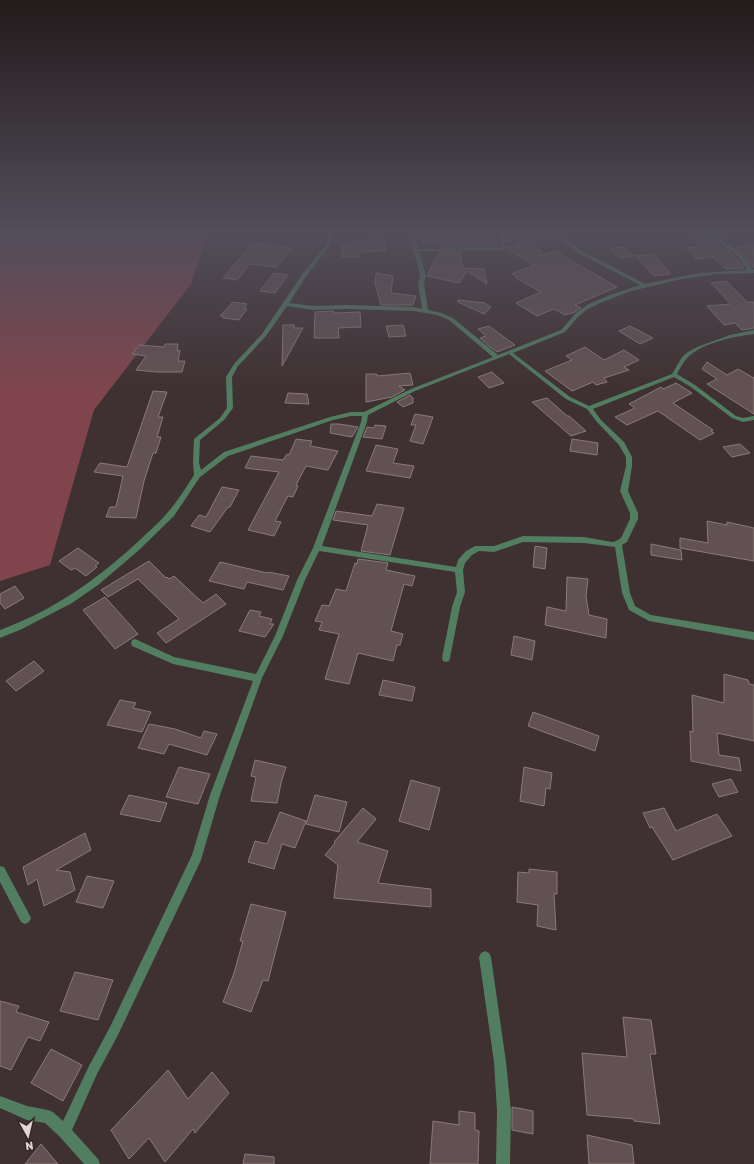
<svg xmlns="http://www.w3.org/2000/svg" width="754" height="1164" font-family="Rubik,sans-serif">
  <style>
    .green { fill: #80454c }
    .building { fill: #625152; stroke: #8c7a7b }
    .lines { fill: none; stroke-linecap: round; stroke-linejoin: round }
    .minor { fill: #517d61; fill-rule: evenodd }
  </style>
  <rect width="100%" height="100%" fill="#3f3031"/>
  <path class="green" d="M0,230h209l-18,54 -97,126 -44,155 -50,16z"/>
  <path class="building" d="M439,230h54l4,17h-55l1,-3 -21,-3 -3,-10z
    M689,234h6l24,11 5,5 2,-1 9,8 9,11 -18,1 -13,-12 -17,2 -10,-11 15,-1z
    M384,240l1,11 -27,1v5h-16v-12h8v-4z
    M518,240h17l2,10h4l-1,6 15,-5 62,36 -42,18 6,3 -6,4 -10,3 -11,-6 -17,7 -21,-13 25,-11 -25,-14 2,-1 -6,-3 22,-9 -27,-16v-3h12z
    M253,242l39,7 -16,18 -26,-3 -13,16 -14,-2z
    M754,244v23h-2l-5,-8 -12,-11z
    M623,247l11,9 -14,2 -10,-9z
    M439,252h21l3,16 21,1 3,15 -20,-13 -8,12 -32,-7z
    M654,254l17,20 -17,2 -18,-20z
    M274,273l14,2 -13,18 -15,-2z
    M376,273l17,3 -2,17 25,3 -3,9h-32l-6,-22z
    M726,281l21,21h7v26l-12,2 -7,-7 -11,2 -17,-19 24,-2 -20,-21z
    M458,300l27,3 6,4 -7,7 -26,-12z
    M233,302l14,2 -3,5h3l-8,11 -16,-2 1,-2h-4z
    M334,311v2l26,-1 1,15 -23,1 1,10h-25l1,-26z
    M283,325h11v3h9l-21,38z
    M403,325l3,11 -17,1 -3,-11z
    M489,326l26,19 -18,7 -7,-5 -10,-9 6,-2 -8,-7z
    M630,326l23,12 -13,6 -21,-13z
    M165,344h13l-1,7 3,-1 -2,11h7l-3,11h-26l-20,-2 10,-14 -14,-2 7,-9 25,2z
    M585,347l19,13 20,-10 15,10 -15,7 5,3 -25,8 3,4 -11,3 -3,-3 -21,9 -27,-20 27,-11 -6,-4z
    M707,362l20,13 11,-6 16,9v36l-47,-30 10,-5 -15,-10z
    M492,372l12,11 -15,5 -11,-11z
    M410,373l3,12 -14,1 6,4 -13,7 -26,5v-28h11v2z
    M676,383l16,10 -19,10 40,27 -2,1 3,2 -14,7 -42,-29 -31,14 -12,-8 20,-9 -6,-4 32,-17 2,2z
    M153,391l14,1 -9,25h5l-6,20h4l-5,16h-3l-9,28 -8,37 -30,-1 4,-10h6l7,-31 -29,-4 6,-9 27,4z
    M288,393l19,1 2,10 -24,-1z
    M410,395l3,3v5l-10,4 -6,-5z
    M547,398l20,18h2l17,15 -15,5 -39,-34z
    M415,414l18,3 -10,27 -13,-3 6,-16h-5z
    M331,424h8l19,3 -6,10 -22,-4z
    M375,425l11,1 -4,13 -19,-2 4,-10 7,1z
    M296,439l16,2 -2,5 28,5 -10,19 -22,-4 -10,19 2,1 -5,11 -5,-1 -13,25 6,1 -7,14 -26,-6 31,-58 -34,-4 6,-12 32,4 4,-6 2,1z
    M572,439l26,4 -1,12 -27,-4z
    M740,444l10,9 -18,4 -9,-10z
    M376,445l22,4 -5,14 21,3 -4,12 -44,-7z
    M222,487l17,3 -9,17h-2l-18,25 -19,-6 8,-11 7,2z
    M377,504l27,4 -14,47 -29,-4 7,-26 -35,-5 3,-9 36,5z
    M707,521l20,4v-3l27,6v33l-74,-13v-10l28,5z
    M651,544l30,6 1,10 -31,-5z
    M535,546l12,2 -2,21 -12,-2z
    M78,548l21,15 -4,3 2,1 -11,9 -11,-8 -4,2 -12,-9z
    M358,559l30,4 -2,7 29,6 -3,10 -8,-2 -13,47 12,3 -3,11h-3l-4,16 -35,-8 -9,31 -24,-5 14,-45 -20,-4 3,-8 -7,-1 7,-16 7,1 7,-17 10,2 9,-28 2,1z
    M149,561l17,17 1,-1 2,2 5,-3 29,27 13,-9 10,10 -60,39 -9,-10 22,-14 -41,-40 -30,18 -7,-7z
    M220,562l47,11 1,-1 21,4 -6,14 -36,-8 -3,7 -35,-8z
    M567,577l21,2 -2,17 3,19 18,4 -1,19 -61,-13 2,-18 19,4z
    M15,586l9,12 -19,11 -5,-6v-9z
    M105,597l33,37 -23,15 -32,-39z
    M250,610l11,2 -2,4 13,3 -2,5h4l-9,13 -26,-6z
    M514,636l21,5 -3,19 -21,-5z
    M34,661l10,10 -28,20 -10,-10z
    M724,674l24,6 1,4 5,1v56l-37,-8 2,22 20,3 2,13 -50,-10 -1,-30 3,1 -1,-37 32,8z
    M383,680l32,7 -3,14 -33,-6z
    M120,700l16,3 -3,5 18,4 -9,20 -35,-7z
    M533,712l66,24 -4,15 -67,-25z
    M149,724l26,5 26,9 3,-7 13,3 -10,21 -38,-11 -5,10 -26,-6z
    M255,760l31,7 -5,16 -4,20 -26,-2 5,-24 -5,-1z
    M179,767l31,7 -12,30 -32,-7z
    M524,767l28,6 -2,16 -4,-1 -2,18 -24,-5z
    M731,779l7,13 -19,5 -7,-13z
    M411,780l29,8 -11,42 -30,-9z
    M129,795l38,8 -7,19 -40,-8z
    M315,795l32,7 -8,30 -33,-8z
    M363,808l13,11 -19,23 31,9 -10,32 53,6v18l-97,-9 4,-33 -13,-10 10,-12 -1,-1z
    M664,808l12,23 41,-17 15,22 -59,24 -21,-33 -2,1 -7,-15z
    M280,812l26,9 -11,27 -13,-4 -8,25 -26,-7 7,-21 12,3z
    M85,833l6,17 -35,20 14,2 5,18 -31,16 -7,-27 -9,6 -5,-18z
    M529,869l28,3v22h-3l2,36 -19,-4 1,-21 -21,-3 1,-30 11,1z
    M87,876l27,5 -11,27 -27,-6z
    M251,904l35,8 -18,69 -5,-1 -12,32 -28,-10 11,-29 9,-32h-3z
    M75,972l38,8 -15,40 -38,-9z
    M0,1001l19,5 -3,6 33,10 -9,19 -12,-4 -17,33 -11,-4z
    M623,1017l28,3 5,34h-6l10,70 -26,-3v-2l-47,-4 -5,-62 45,4z
    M51,1049l31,16 -19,36 -32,-18z
    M168,1070l20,29 24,-27 17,21 -34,40 -2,-4 -28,33 -16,-24 -20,21 -18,-29z
    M512,1107l21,4v23l-21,-4z
    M459,1111l16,2v17l4,1 -1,33h-48l3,-43 26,4z
    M587,1135l45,10 2,19h-45z
    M41,1144l17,20h-33z
    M245,1154l29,3v7h-31z"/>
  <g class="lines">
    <path class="minor" d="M329,230h4l-2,14 -24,31 -18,28 24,3 33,-1 68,2 8,2 -4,-26 2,-7 -6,-25 -1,-1 1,-1 -5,-19h4l5,19 83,-1 -1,-18h4l2,9 9,-2 45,-2 6,2 16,14 63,33 54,-11 48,-3c-11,-23 -36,-30 -56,-40h8l14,6 1,-1 19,-5h10l-25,7v1c14,8 27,17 34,32l2,-1v4l-37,1 -35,5 -51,12 -31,12 -14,7 -9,8 -12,14 -52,21 57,44 19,9 83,-32 10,-17 6,-5 9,-5 33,-12 24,-5v4c-19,2 -50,9 -65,22 -5,5 -9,12 -12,18l18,11 41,31 7,2 11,-2v4l-11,2 -11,-4 -41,-31 -17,-10 -81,32 8,11 23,22 8,15v9l-4,25 10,22v6l-11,23 -5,3 8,48 5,13 16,9 103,17v8l-105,-19 -20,-11 -7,-17 -7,-46 -31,-4 -61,-1 -29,10 -15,-1 -7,4 -7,8 -2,7 2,22 -5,15 -10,51 -1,3 -3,1 -3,-1 -1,-3 10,-51 5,-15 -2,-20 -136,-21 -14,29 -22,56 -21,42 -42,117 -19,65 -83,175 -21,39 -25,56 26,29 2,5h-16l-24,-27 -15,-14 -18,-3 -27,-12v-12l27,10 21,4 5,2 10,9 26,-55 21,-39 82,-172 18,-60 43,-114 -80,-17 -41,-18 -1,-3 1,-3 3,-1 39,18 82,17 19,-38 22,-56 16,-32 48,-126 1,-6h-11l-18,4 -105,36 -28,21 -26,39 -36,35 -40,34 -26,18 -50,26 -22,9v-8c55,-20 102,-54 144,-94 8,-8 17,-15 24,-24 10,-11 18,-25 26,-37l-1,-12 1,-24 26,-21 7,-10 -1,-31 8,-13 28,-30 41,-61 24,-29zM559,237l19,16 62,32 -30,10 -21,9 -13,9 -15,17 -63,25 -45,-37 -12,-5 -13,-3 -4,-27 2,-7 -7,-25 84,-1 2,-1 1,-7 9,-3zM287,306l26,4 33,-1 68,2 23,4 12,5 44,37 -82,32 -47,23h-13l-21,5 -106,35 -23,18 -2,-7 1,-23 24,-20 9,-12 -1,-31 6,-11 28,-30zM509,354l57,45 21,10 10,13 22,23 7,12v9l-6,25 10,22v6l-9,19 -5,3 -4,1 -28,-5 -61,-1 -29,10h-19l-9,5 -8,9 -2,7 -134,-21 45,-124 1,-7 47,-24z
      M0,866l4,1 25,47 2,4 -2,4 -4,2 -4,-2 -21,-40z
      M485,951l4,2 2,4 15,105 5,49 -1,53h-14l1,-53 -3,-49 -15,-105 2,-4z"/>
  </g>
  <linearGradient id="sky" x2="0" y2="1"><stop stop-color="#231a1b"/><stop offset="0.59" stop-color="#524e5a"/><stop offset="1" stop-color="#524e5a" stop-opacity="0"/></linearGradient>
  <rect width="754" height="393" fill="url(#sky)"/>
  <g transform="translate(28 1136) rotate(172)" stroke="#352627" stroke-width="3" paint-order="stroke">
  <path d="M0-3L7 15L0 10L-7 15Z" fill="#e1d7d7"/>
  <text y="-6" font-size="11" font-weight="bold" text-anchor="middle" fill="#e1d7d7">N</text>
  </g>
</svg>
